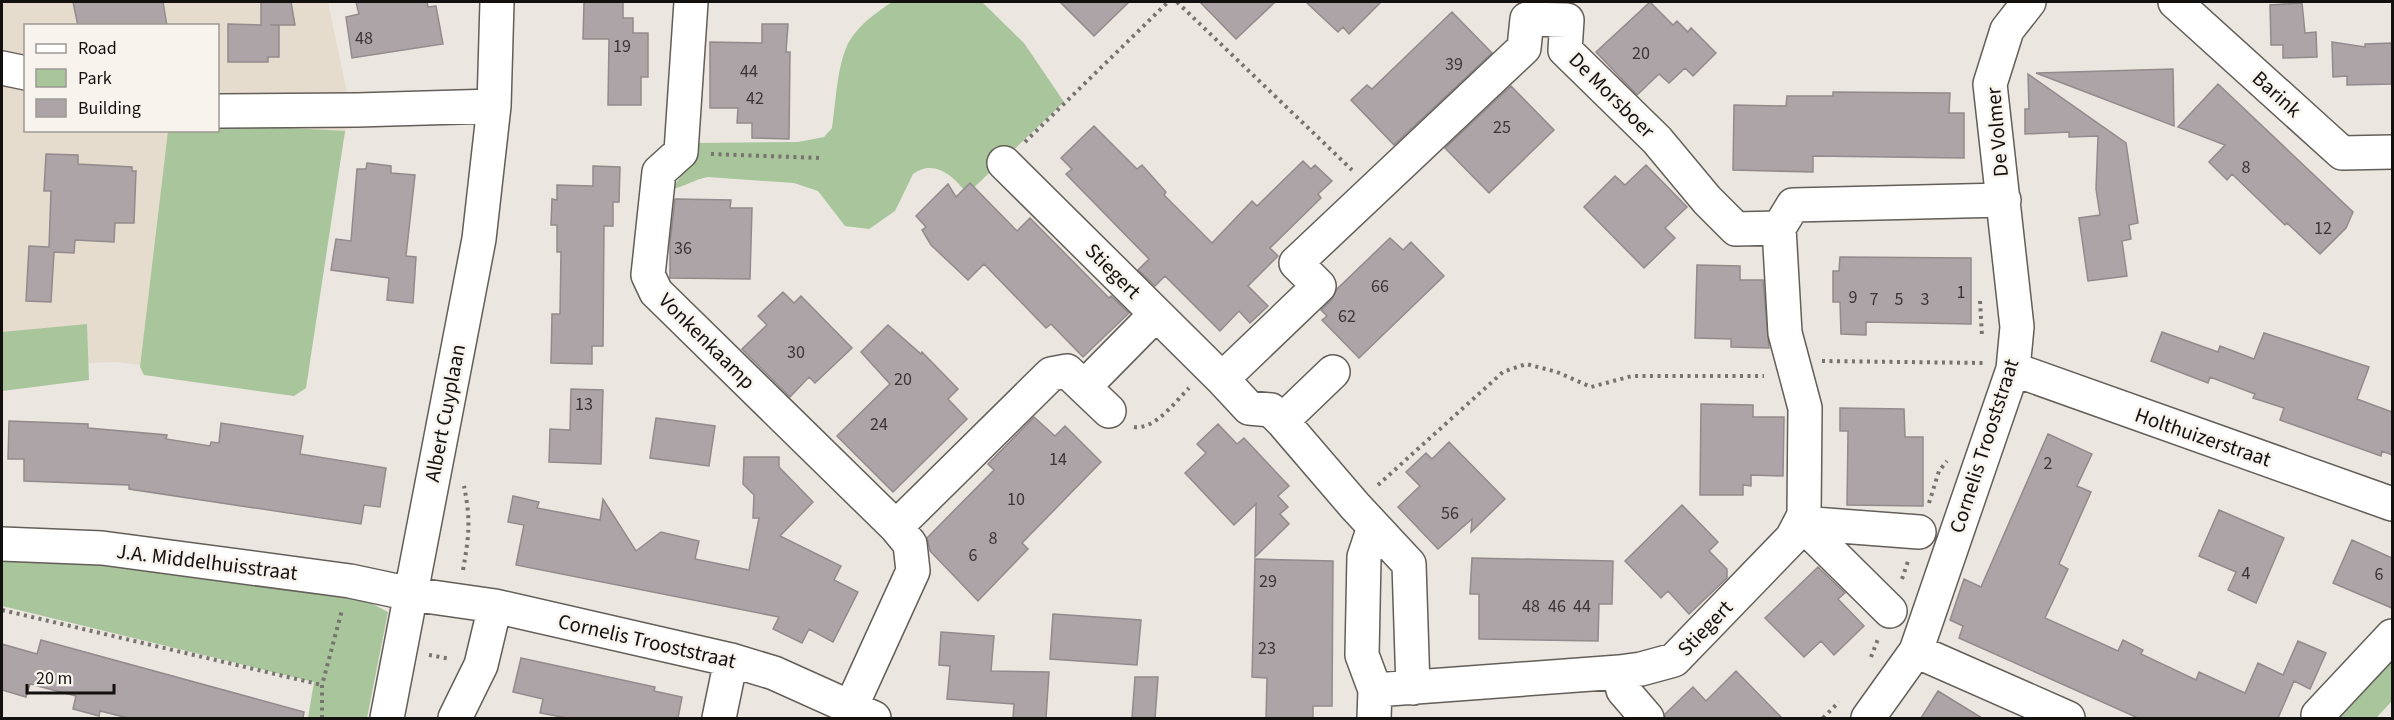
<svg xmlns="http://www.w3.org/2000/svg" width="2394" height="720" font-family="'Source Sans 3',sans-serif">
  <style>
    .built { fill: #e6dcce; fill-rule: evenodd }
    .green { fill: #a8c59c }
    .building { fill: #ada4a7; stroke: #928a8c; stroke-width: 1.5 }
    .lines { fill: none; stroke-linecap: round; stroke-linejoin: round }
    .minor-casing { stroke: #635e58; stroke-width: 36 }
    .path { stroke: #77736f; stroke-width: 4; stroke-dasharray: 3 4.5; stroke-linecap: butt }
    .minor { stroke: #fff; stroke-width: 33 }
    .labels { text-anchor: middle; stroke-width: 5; stroke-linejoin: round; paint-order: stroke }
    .number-label { font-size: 18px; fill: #3a3635 }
    .street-label { font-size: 21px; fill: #13110f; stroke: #f8f3ec }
  </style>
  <rect width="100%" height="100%" fill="#ebe6df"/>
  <path class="built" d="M2,2h326l22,105 -52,276 -182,-21 -114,4zM26,26h192v104h-192z"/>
  <path class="green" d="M892,2h90l42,41 40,59 -97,92c-12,-17 -33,-36 -54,-20l-18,37 -26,18 -24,-3 -27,-35 -24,-8 -86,-6c-13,2 -22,9 -36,12l22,-32 2,-14 102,-1 26,-5 8,-9c4,-26 5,-66 18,-88 10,-16 27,-28 42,-38z
    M218,124l127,7 -39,257 -12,8 -150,-21 -4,-8 28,-236 50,-1z
    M87,324l2,56 -87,11v-59z
    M36,555l329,45 23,12 -21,106h-59l6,-36 -312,-76v-49z
    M2392,655v46l-16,17h-47z"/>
  <path class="building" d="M73,2h90l4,24h-89z
    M261,2h30l4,23h-25h9v32h-11v5h-40v-38l33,1z
    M356,2h71l1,5 8,-1 7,38 -91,14 -6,-41 13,-3z
    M584,2h39v16h10v15h15v44h-7v28h-33l1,-66h-26z
    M1060,2h69l-35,34z
    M1200,2h75l-39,37z
    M1306,2h75l-32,32 -6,-7 -5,5z
    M1650,2l23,23 4,-4 11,11 3,-4 25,25 -23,23 -8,-8 -16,15 -10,-9 -22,21 -41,-43z
    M2302,3l3,30 11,-1 1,25 -34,1v-13h-12l-1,-40z
    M1452,12l40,41 -98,92 -43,-45 16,-15 5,4z
    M762,24h26l-2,28h4l-1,87 -37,-1v-15h-15l1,-15h-28v-66l52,1z
    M2332,42l33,5v-3l27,-1v41l-45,1v-9l-14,1z
    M2173,69l1,57 -138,-53z
    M2028,74l98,69 12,80 -9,2 2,14 -9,2 5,35 -39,5 -9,-63 21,-3 -4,-26 2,-53 -29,1v-5l-44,2v-25h4z
    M2218,84l135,128 -7,16 -26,26 -33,-31 -2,2 -53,-51 -5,6 -18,-18 16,-17 -47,-18z
    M1511,86l43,44 -65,63 -44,-45z
    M1833,92l117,1 -1,20h15v45l-151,-2v16l-80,-2 1,-65 52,1 1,-10h46z
    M1094,126l43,43 5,-4 24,27 -2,3 48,48 40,-42 5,5 46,-45 8,8 4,-4 17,16 -14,13 3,4 -51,50 8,8 -30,30 20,20 -18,17 -11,-12 -19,20 -55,-55 -10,10 -17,-16 11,-11 -83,-85 6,-5 -11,-11z
    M46,154l32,1v9l54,3v4h4l-2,52h-19l-1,19 -39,-2 -1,13 -20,-1 -3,50 -25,-1 3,-55 20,1 2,-56h-7z
    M367,163l24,3v7l24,2 -9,81 10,1 -3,46 -26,-3 2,-22 -58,-8 5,-31 15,2 6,-72h9z
    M1646,165l41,42 -22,21 10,10 -31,30 -60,-61 31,-31 10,9z
    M593,166l27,1 -1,35h-6v24h-9l-1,120h-11v18l-41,-1 1,-49h8l1,-62h-4v-27h-6l1,-26 5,1v-15l36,1z
    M970,183l47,48 13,-13 79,80 2,-2 18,17 -46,44 -32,-33 -5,4 -62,-64 -16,16 -37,-35 -9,-15 4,-3 -10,-11 32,-32 8,13z
    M675,199l56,1 -1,8h22l-2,71 -80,-1v-35z
    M1390,238l13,12 8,-8 33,34 -85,82 -37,-38 5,-4 -6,-6 11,-11 5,-10z
    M1840,257l131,1v66l-105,-2v13l-25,-1 -1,-32h-7v-31h6z
    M1697,265l43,1v14h23l6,68 -38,-1v-8l-36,-1z
    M783,292l11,11 7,-7 51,52 -37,35 -6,-6 -19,20 -48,-48 25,-24 -9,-9z
    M888,325l33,29 1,-2 36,37 -10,10 19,20 -74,73 -56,-56 53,-52 -29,-32z
    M2162,332l56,20 2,-6 34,13 10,-26 105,34 -12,32 35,13v43l-10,-4 -1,5 -101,-36 4,-12 -31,-10 2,-4 -45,-17 -2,6 -57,-22z
    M571,389l32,1 -2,74 -52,-2 1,-33 20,1z
    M1701,404l52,1v12h31l-1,59 -32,-1v11l-8,-1v10h-43z
    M1840,408l64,1 1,28h18v69l-76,-1 1,-74h-8z
    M1034,417l21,19 10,-10 36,36 -79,81 6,6 -50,52 -48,-50 -3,-13 67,-68 -6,-6z
    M656,418l59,8 -6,40 -59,-8z
    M9,421l79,3v4l79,7 -1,4 44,7 1,-4 8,1 2,-20 82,13 -3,18 86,14 -6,39 -16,-2 -3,19 -232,-35v-4l-105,-4v-22h-16z
    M1218,424l19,20 7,-6 45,48 -11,10 10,11 -8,7 9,10 -34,33 1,-53 -22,21 -49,-52 21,-20 -9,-9z
    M2048,434l44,20 -15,32 14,6 -32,72 9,5 -23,49 73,33 5,-11 20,10 -2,4 55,26 3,-8 46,21 13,-30 25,12 15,-34 28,12 -16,36 -16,-8 -16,37h-140l-179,-80 4,-12 -13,-6 14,-41 17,8z
    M1449,442l56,57 -34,33 1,-13 -34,30 -40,-42 22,-21 -14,-14 20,-19 6,6z
    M744,457h35v10l34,35 -33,34 61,30 -7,14 24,12 -25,50 -24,-13 -7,14 -29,-14 6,-12 -263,-52 8,-40 -16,-3 5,-26 26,6 -2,6 63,12 3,-21 33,52 25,-19 38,9 -4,18 54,11 10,-52h-6l1,-23 -11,-11z
    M1682,505l36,37 -9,9 18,18v9l-38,36 -21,-23 -7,7 -36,-37z
    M2219,510l65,28 -28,65 -28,-13 8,-18 -37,-16z
    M2352,540l40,18v50l-59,-25z
    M1472,558l141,3 -1,43h-13l-1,37 -119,-2v-45h-9z
    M1255,559l78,2 -1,145h-19v12h-47l1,-40 -15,-1z
    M1818,567l27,26 -7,6 26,27 -30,29 -13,-14 -17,16 -39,-39z
    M1053,614l88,6 -4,45 -87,-6z
    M941,632l53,4 -3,35 58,1 -3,46h-33l1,-14 -67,-5 3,-33 -11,-1z
    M41,640l263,72 -1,6h-175l-28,-7 -1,5 -26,-7 3,-13 -46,-12 -4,13 -24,-7v-46l35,10z
    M521,658l134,29 -1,4 28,6 -4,21h-111l-27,-5 3,-14 -30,-7z
    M1736,671l46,47h-117v-4l28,-27 13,14z
    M1135,677h23l-3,41h-23z
    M1938,691l44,27h-61z"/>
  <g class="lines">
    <defs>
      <path id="minor" d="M691,2l-10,150 -22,20 -11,103 8,17 240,235 14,17 3,27 -62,136
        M2175,2l167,151 50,-1
        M2,68l24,5
        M218,111l139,-1 137,-4
        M1004,163l218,216
        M2013,369l379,135
        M1333,372l-51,49 73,85 54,58 4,124
        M1084,387l72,-73
        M1282,421l-11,-11 -22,-2 -27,-29 97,-93 -23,-23 228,-215 3,-29 40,1 -2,30 92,90 50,60 29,29 43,-1
        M896,527l155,-153 16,-3 42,40
        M2,544l100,4 248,33 61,13 84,12 236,54 43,13 100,45
        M1890,611l-89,-88 118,9
        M1916,651l152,67
        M1619,672l4,18 24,28
        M1375,690l244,-18 22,-3 33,-9 118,-122 12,-23 1,-107 -20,-75 -6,-105 14,-23 211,-5
        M2318,715l74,-79
        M387,718l92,-479 15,-133 3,-104
        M455,718l26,-53 14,-59
        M719,718l12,-58
        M1374,718l1,-28 -13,-35 2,-98 10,-30
        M1868,718l48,-67 97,-282 4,-42 -27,-243 17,-54 22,-28"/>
    </defs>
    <use href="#minor" class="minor-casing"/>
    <path class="path" d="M1177,2l175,168
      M1025,142l143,-140
      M711,154l109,4
      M1980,301l2,35
      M1822,361l161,2
      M1134,427c21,3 41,-25 55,-39
      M1378,485l125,-113 23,-8 31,8 34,15 41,-11h132
      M1929,503l10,-32 8,-10
      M463,570c6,-34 8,-49 1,-84
      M1902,579l6,-18
      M2,610l320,75
      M429,655l22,4
      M1871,657l7,-18
      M322,718v-33l20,-75
      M1823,718l16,-16"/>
    <use href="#minor" class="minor"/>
  </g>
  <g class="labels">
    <g class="number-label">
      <text x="364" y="44">48</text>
      <text x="622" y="52">19</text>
      <text x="1641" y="59">20</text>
      <text x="1454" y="70">39</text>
      <text x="749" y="77">44</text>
      <text x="755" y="104">42</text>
      <text x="1502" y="133">25</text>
      <text x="2246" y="173">8</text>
      <text x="2323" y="234">12</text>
      <text x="683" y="254">36</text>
      <text x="1380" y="292">66</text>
      <text x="1961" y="298">1</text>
      <text x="1853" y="303">9</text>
      <text x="1874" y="305">7</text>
      <text x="1899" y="305">5</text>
      <text x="1925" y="305">3</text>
      <text x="1347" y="322">62</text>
      <text x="796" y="358">30</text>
      <text x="903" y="385">20</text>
      <text x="584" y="410">13</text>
      <text x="879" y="430">24</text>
      <text x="1058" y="465">14</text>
      <text x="2048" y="469">2</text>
      <text x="1016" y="505">10</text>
      <text x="1450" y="519">56</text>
      <text x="993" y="544">8</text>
      <text x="973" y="561">6</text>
      <text x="2246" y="579">4</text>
      <text x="2379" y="580">6</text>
      <text x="1268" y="587">29</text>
      <text x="1531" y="612">48</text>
      <text x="1557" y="612">46</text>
      <text x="1582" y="612">44</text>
      <text x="1267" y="654">23</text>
    </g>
    <g class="street-label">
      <text transform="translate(2277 94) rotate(42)" y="7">Barink</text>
      <text transform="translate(1612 95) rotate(45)" y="7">De Morsboer</text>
      <text transform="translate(1997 132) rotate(-95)" y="7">De Volmer</text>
      <text transform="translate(1113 271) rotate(45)" y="7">Stiegert</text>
      <text transform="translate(707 341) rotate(45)" y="7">Vonkenkaamp</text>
      <text transform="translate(445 413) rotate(-79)" y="7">Albert Cuyplaan</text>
      <text transform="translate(2203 437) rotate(19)" y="7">Holthuizerstraat</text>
      <text transform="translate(1984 446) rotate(-72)" y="7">Cornelis Trooststraat</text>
      <text transform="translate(207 562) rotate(7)" y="7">J.A. Middelhuisstraat</text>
      <text transform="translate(1705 628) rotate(-46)" y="7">Stiegert</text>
      <text transform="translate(647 641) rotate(13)" y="7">Cornelis Trooststraat</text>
    </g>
  </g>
  <rect width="2394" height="720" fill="none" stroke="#13110f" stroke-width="6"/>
  <rect x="24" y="24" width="195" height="108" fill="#f8f3ec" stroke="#9c9994" stroke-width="1.5"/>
  <rect x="36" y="44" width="30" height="9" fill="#ffffff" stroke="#9c9994" stroke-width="1.5"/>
  <text x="78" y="54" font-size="18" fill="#13110f">Road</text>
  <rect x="36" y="69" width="30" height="18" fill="#a8c59c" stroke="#9c9994" stroke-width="1.5"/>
  <text x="78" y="84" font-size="18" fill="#13110f">Park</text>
  <rect x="36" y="99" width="30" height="18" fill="#ada4a7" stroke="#9c9994" stroke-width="1.5"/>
  <text x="78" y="114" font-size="18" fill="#13110f">Building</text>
  <path d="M27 684v9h87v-9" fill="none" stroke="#13110f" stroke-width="3"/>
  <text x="36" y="684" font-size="18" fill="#13110f" stroke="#f8f3ec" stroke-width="4.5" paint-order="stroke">20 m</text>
</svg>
